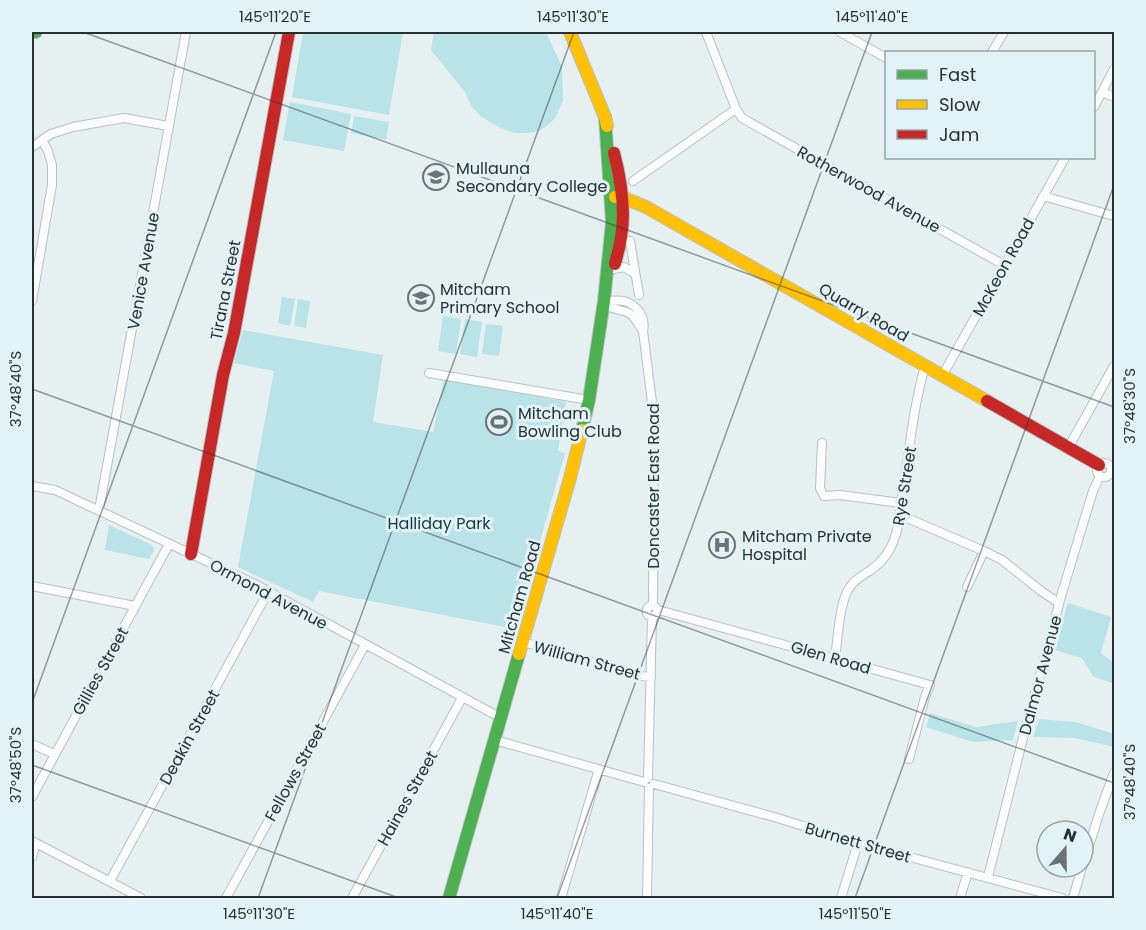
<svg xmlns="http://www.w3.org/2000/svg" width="1146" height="930" font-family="Poppins,sans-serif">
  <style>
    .green { fill: #b9e2e9 }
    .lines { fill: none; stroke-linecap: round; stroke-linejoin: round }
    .street-casing { stroke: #b9c0c1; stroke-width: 10 }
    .fast-casing { stroke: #b9c0c1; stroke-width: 14 }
    .slow-casing { stroke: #b9c0c1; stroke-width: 14 }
    .jam-casing { stroke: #b9c0c1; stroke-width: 14 }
    .street { stroke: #fbfdfd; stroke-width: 8 }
    .fast { stroke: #4caf50; stroke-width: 12 }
    .slow { stroke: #ffc107; stroke-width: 12 }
    .jam { stroke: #c62828; stroke-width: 12 }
    .ticks { fill: none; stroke: #292f31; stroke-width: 1.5; stroke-opacity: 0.45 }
    .labels { text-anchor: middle; stroke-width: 6; stroke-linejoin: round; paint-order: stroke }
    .poi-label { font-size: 16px; fill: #292f31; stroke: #e1f3f6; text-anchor: start }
    .street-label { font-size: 16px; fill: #292f31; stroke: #e1f3f6 }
    .park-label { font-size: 16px; fill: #0f3c43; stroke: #e1f3f6 }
    .neatline { fill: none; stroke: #292f31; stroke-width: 2 }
    .ticks-label { font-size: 15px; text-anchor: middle; fill: #292f31 }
  </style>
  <rect width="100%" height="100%" fill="#e6f0f1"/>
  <path class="green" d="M303,32h100l-14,83 -97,-18z
    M434,32h112l16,35 1,33 -7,17 -8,8 -9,6 -12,2h-13l-16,-6 -16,-10 -11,-11 -6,-14 -34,-42z
    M290,102l61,12 -7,37 -61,-11z
    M354,116l35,6 -3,18 -35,-7z
    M282,297l13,2 -5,27 -12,-3z
    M298,299l12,2 -4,27 -12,-2z
    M443,316l18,3 -5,35 -18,-3z
    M465,319l17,3 -5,35 -17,-3z
    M486,324l17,2 -4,30 -17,-2z
    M243,330l140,25 -10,67 60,10 11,-53 122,23 -8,49 7,2 -50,176 -196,-38 -6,11 -75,-35 36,-196 -40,-8z
    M109,525l43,20 2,5 -5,9 -44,-9z
    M1068,603l43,14 -10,36 13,10v21l-21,-8 -11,-18 -27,-8z
    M930,713l46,14 42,-6 -5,19 -40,2 -47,-15z
    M1039,719l36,3 39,12v13l-39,-9 -42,-1z"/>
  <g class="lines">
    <defs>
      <path id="street" d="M840,32l46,26
        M992,52l12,-20
        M1102,92l12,5
        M1094,107l20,-38
        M736,109l6,9 262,147
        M32,147l19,-13 22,-7 51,-9 44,8
        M633,181l103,-72 -30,-77
        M1043,196l71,20
        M630,241l9,54
        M614,269l10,-2 10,6
        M32,301l20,-116v-20l-4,-14 -6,-11
        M604,301c6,0 14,-1 20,0 14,4 22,17 19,30l11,87 -1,187
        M604,301l8,7 15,4 6,4 10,15
        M429,373l160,27
        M942,376l123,-218
        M822,443l-2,45 4,8 16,-1 61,8
        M1068,448l46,-82
        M1097 470a7 7 0 1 1 14 0a7 7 0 1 1-14 0Z
        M32,486l23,4 198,93 248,135
        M99,510l87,-478
        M900,515l84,36 18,9 39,31 18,12
        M32,586l103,20
        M967,587l17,-36
        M646.5 611a5.5 5.5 0 1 1 11 0a5.5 5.5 0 1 1-11 0Z
        M658,611h4l268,74 -5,12 -16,62
        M523,642l118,34 10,1
        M835,658c3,-18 4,-57 15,-71 5,-8 13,-12 21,-17 11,-8 20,-20 24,-33 5,-13 4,-26 7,-40 7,-44 11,-89 23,-131
        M495,740l149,42
        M32,744l22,10
        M648,778l4,-161
        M654,784l120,33 84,26 204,55
        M32,797l137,-253
        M32,841l109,57
        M32,857l4,-14
        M1083,865l17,-54 14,-38
        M988,877l36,-143 38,-141 31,-102 7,-15
        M110,881l158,-289
        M226,898l139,-253
        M352,898l110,-200
        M561,898l38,-129
        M647,898l2,-110
        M841,898l17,-55
        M960,898l8,-26
        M1073,898l9,-31"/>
      <path id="fast" d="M32,32h4
        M582,430l7,-30 15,-99 8,-79 -7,-105
        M449,898l70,-244"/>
      <path id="slow" d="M570,32l35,85 2,9
        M615,197h7l24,10 341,194
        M519,654l51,-176 12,-48"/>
      <path id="jam" d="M614,153c7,27 12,56 7,84 -1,9 -4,18 -6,27
        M987,401l112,64
        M191,554l32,-179 11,-42 55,-301"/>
    </defs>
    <use href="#street" class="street-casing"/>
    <use href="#fast" class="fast-casing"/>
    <use href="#slow" class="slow-casing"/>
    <use href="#jam" class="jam-casing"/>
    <use href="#street" class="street"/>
    <use href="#fast" class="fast"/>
    <use href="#slow" class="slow"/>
    <use href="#jam" class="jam"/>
  </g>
  <path class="ticks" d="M83,32l1031,375M32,389l1082,394M32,703l244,-671M32,765l367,133M258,898l316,-866M557,898l315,-866M855,898l259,-713"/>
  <defs>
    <symbol id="school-ring" viewBox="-11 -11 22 22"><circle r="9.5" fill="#e1f3f6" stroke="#6b7374" stroke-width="1.5"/><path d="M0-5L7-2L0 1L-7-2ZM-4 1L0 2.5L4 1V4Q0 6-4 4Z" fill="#6b7374"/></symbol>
    <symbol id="stadium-ring" viewBox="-11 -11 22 22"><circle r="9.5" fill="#e1f3f6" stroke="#6b7374" stroke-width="1.5"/><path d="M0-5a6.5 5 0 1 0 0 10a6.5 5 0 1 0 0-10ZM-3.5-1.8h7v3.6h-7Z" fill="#6b7374"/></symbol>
    <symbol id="hospital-ring" viewBox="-11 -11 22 22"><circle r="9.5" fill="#e1f3f6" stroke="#6b7374" stroke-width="1.5"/><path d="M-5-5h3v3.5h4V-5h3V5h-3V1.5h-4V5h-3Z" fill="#6b7374"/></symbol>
  </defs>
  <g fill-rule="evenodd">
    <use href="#school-ring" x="421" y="162" width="30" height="30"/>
    <use href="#school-ring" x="406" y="283" width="30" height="30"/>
    <use href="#stadium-ring" x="484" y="407" width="30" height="30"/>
    <use href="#hospital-ring" x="707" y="530" width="30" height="30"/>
  </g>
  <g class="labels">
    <g class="poi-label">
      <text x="456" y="174">Mullauna<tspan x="456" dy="18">Secondary College</tspan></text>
      <text x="440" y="295">Mitcham<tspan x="440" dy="18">Primary School</tspan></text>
      <text x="518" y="419">Mitcham<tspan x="518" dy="18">Bowling Club</tspan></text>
      <text x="742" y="542">Mitcham Private<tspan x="742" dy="18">Hospital</tspan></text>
    </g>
    <g class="street-label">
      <text transform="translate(869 189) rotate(29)" y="6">Rotherwood Avenue</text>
      <text transform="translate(1003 267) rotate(-61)" y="6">McKeon Road</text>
      <text transform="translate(143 271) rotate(-80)" y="6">Venice Avenue</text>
      <text transform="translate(225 290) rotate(-79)" y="6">Tirana Street</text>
      <text transform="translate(864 312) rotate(30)" y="6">Quarry Road</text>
      <text transform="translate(653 486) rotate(-90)" y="6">Doncaster East Road</text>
      <text transform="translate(904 486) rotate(-81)" y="6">Rye Street</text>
      <text transform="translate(269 594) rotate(28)" y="6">Ormond Avenue</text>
      <text transform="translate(519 597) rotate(-74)" y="6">Mitcham Road</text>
      <text transform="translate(831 657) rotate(16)" y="6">Glen Road</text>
      <text transform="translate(587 660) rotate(15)" y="6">William Street</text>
      <text transform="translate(100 671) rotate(-61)" y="6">Gillies Street</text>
      <text transform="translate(1040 675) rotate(-75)" y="6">Dalmor Avenue</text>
      <text transform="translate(189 737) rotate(-61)" y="6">Deakin Street</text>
      <text transform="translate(295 772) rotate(-61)" y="6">Fellows Street</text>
      <text transform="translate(407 798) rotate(-61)" y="6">Haines Street</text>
      <text transform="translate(858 842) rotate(16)" y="6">Burnett Street</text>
    </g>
    <g class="park-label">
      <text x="439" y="529">Halliday Park</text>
    </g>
  </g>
  <rect width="1146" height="930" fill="none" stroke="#e1f3f6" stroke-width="66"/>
  <rect x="885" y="51" width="210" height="108" fill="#e1f3f6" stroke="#97a5a7" stroke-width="1.5"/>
  <rect x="897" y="70" width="30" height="9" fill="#4caf50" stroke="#97a5a7" stroke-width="1.5"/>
  <text x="939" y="81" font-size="18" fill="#292f31">Fast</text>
  <rect x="897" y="100" width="30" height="9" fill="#ffc107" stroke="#97a5a7" stroke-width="1.5"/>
  <text x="939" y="111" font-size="18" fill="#292f31">Slow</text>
  <rect x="897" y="130" width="30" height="9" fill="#c62828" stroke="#97a5a7" stroke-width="1.5"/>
  <text x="939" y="141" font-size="18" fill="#292f31">Jam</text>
  <g transform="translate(1065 849) rotate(20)"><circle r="28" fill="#e1f3f6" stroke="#97a5a7" stroke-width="1.5"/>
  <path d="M0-4.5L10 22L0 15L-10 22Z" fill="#6b7374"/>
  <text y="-9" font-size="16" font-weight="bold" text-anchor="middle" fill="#292f31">N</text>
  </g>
  <rect x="33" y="33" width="1080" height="864" class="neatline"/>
  <g class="ticks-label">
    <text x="275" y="22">145°11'20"E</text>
    <text x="573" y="22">145°11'30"E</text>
    <text x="872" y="22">145°11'40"E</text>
    <text transform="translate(16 389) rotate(-90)" y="5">37°48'40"S</text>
    <text transform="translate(1130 406) rotate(-90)" y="5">37°48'30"S</text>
    <text transform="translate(16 765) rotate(-90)" y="5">37°48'50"S</text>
    <text transform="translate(1130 782) rotate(-90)" y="5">37°48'40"S</text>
    <text x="259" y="919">145°11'30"E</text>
    <text x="557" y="919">145°11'40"E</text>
    <text x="855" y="919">145°11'50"E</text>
  </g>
</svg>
